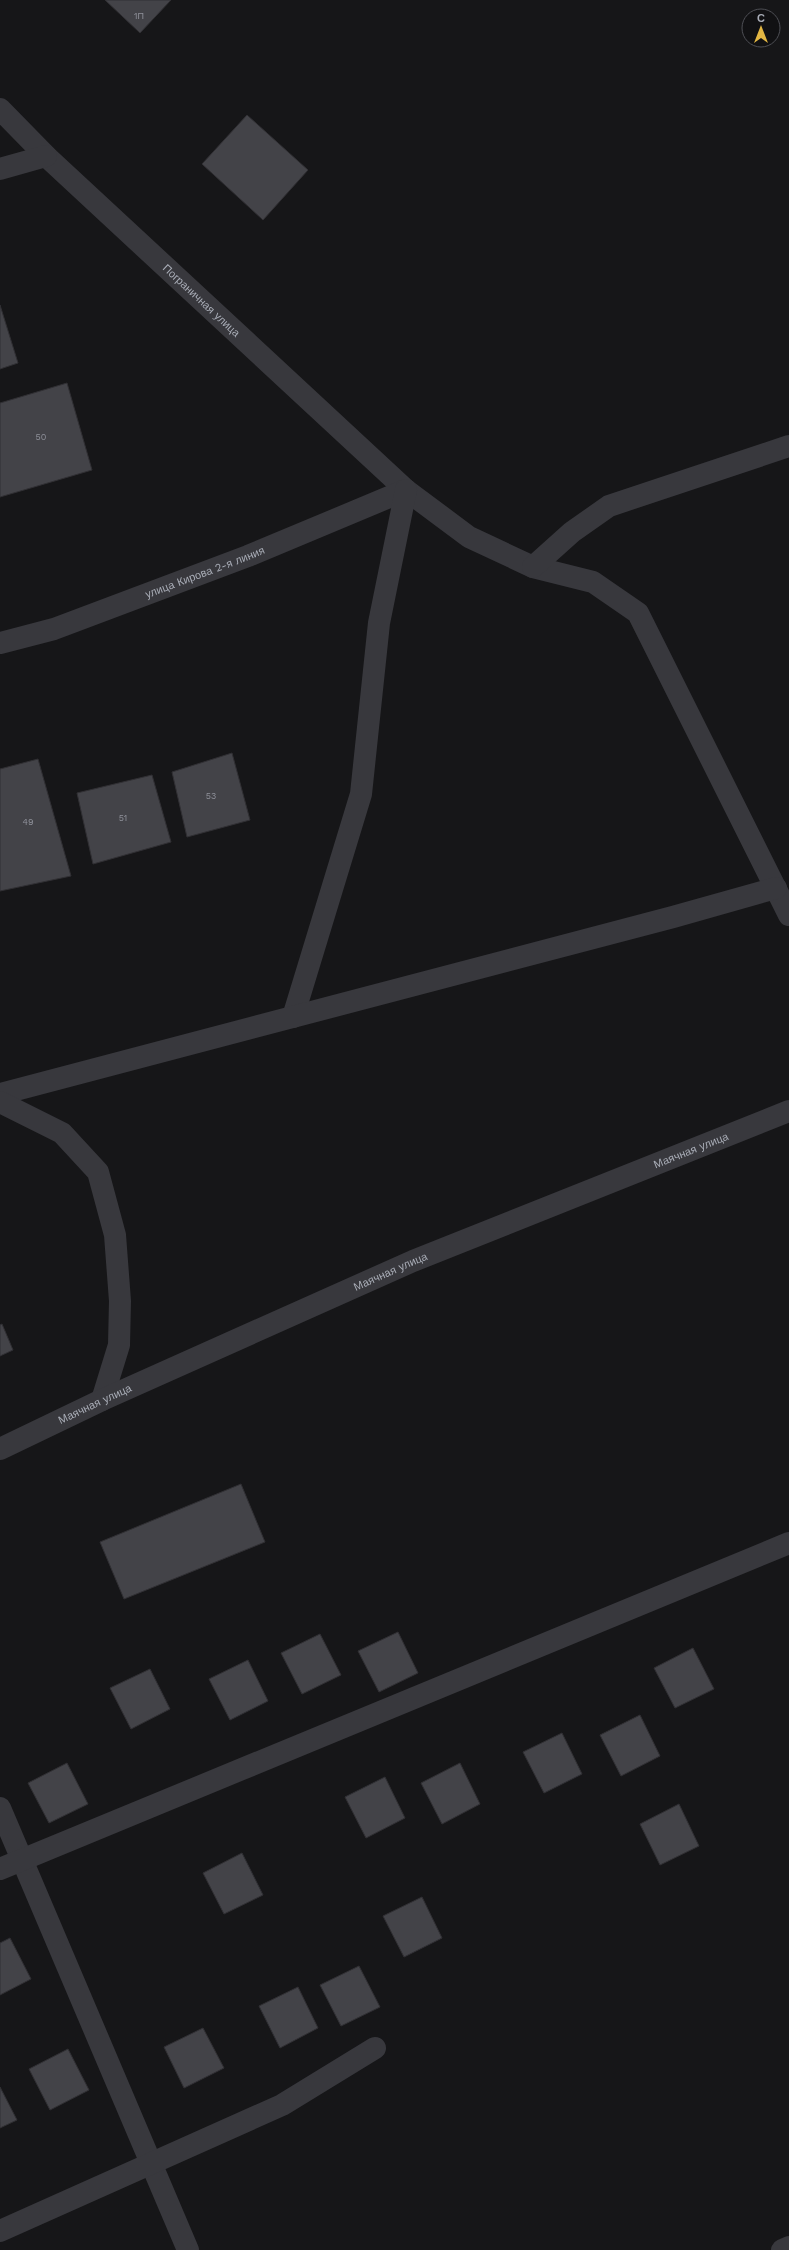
<svg xmlns="http://www.w3.org/2000/svg" width="789" height="2250" font-family="'Work Sans',sans-serif">
  <style>
    .building { fill: #434348; stroke: #313034 }
    .lines { fill: none; stroke-linecap: round; stroke-linejoin: round }
    .minor { stroke: #38383d; stroke-width: 22 }
    .labels { text-anchor: middle; stroke-width: 3.5; stroke-linejoin: round; paint-order: stroke }
    .number-label { font-size: 9px; fill: #90929b }
    .street-label { font-size: 11px; fill: #a9adb7; stroke: #111113 }
  </style>
  <rect width="100%" height="100%" fill="#161618"/>
  <path class="building" d="M105,0h66l-31,33z
    M247,115l61,55 -45,50 -61,-56z
    M0,305l18,58 -18,6z
    M67,383l25,87 -92,27v-94z
    M232,753l18,67 -63,17 -15,-65z
    M38,759l33,117 -71,15v-122z
    M152,775l19,67 -78,22 -16,-71z
    M2,1324l11,26 -13,6v-31z
    M241,1484l24,58 -141,57 -24,-57z
    M398,1632l20,41 -39,19 -21,-41z
    M320,1634l21,41 -39,19 -21,-41z
    M693,1648l21,41 -39,19 -21,-40z
    M248,1660l20,41 -38,19 -21,-41z
    M150,1669l20,40 -39,20 -21,-41z
    M640,1715l20,41 -39,20 -21,-41z
    M562,1733l20,41 -38,19 -21,-41z
    M67,1763l21,41 -39,19 -21,-40z
    M460,1763l20,41 -38,20 -21,-41z
    M385,1777l20,41 -39,20 -21,-41z
    M679,1804l20,42 -39,19 -20,-41z
    M242,1853l21,42 -39,19 -21,-41z
    M422,1897l20,41 -38,19 -21,-41z
    M10,1938l21,41 -31,16v-52z
    M359,1966l21,41 -39,19 -21,-41z
    M298,1987l20,41 -38,20 -21,-42z
    M203,2028l21,40 -40,20 -20,-41z
    M68,2049l21,41 -39,20 -21,-41z
    M0,2087l17,33 -17,8z"/>
  <g class="lines">
    <g class="minor">
      <path id="s1" d="M0,109l46,47 360,334 63,47 64,30 60,15 45,31 151,302"/>
      <path d="M0,169l46,-13"/>
      <path d="M533,567l39,-35 37,-26 180,-60"/>
      <path id="s2" d="M0,643l54,-14 194,-73 158,-66"/>
      <path d="M293,1017l68,-223 18,-171 27,-133"/>
      <path d="M0,1094l673,-177 103,-29"/>
      <path d="M0,1102l62,31 36,39 17,63 5,66 -1,44 -17,55"/>
      <path id="s3" d="M0,1449l102,-49 311,-139 376,-150"/>
      <path d="M0,1808l188,442"/>
      <path d="M0,1869l789,-326"/>
      <path d="M0,2231l282,-126 93,-57"/>
      <path d="M782,2250l7,-3"/>
    </g>
  </g>
  <g class="labels">
    <g class="number-label">
      <text x="139" y="19">1П</text>
      <text x="41" y="440">50</text>
      <text x="211" y="799">53</text>
      <text x="123" y="821">51</text>
      <text x="28" y="825">49</text>
    </g>
    <g class="street-label">
      <text dy="4" stroke="none"><textPath href="#s1" startOffset="278">Пограничная улица</textPath></text>
      <text dy="4" stroke="none"><textPath href="#s2" startOffset="217">улица Кирова 2-я линия</textPath></text>
      <text dy="4" stroke="none"><textPath href="#s3" startOffset="753">Маячная улица</textPath></text>
      <text dy="4" stroke="none"><textPath href="#s3" startOffset="429">Маячная улица</textPath></text>
      <text dy="4" stroke="none"><textPath href="#s3" startOffset="105">Маячная улица</textPath></text>
    </g>
  </g>
  <g transform="translate(761 28)"><circle r="19" fill="#111113" stroke="#4e4f55"/>
  <path d="M0-3L7 15L0 10L-7 15Z" fill="#e3b743"/>
  <text y="-6" font-size="11" font-weight="bold" text-anchor="middle" fill="#a9adb7">С</text>
  </g>
</svg>
